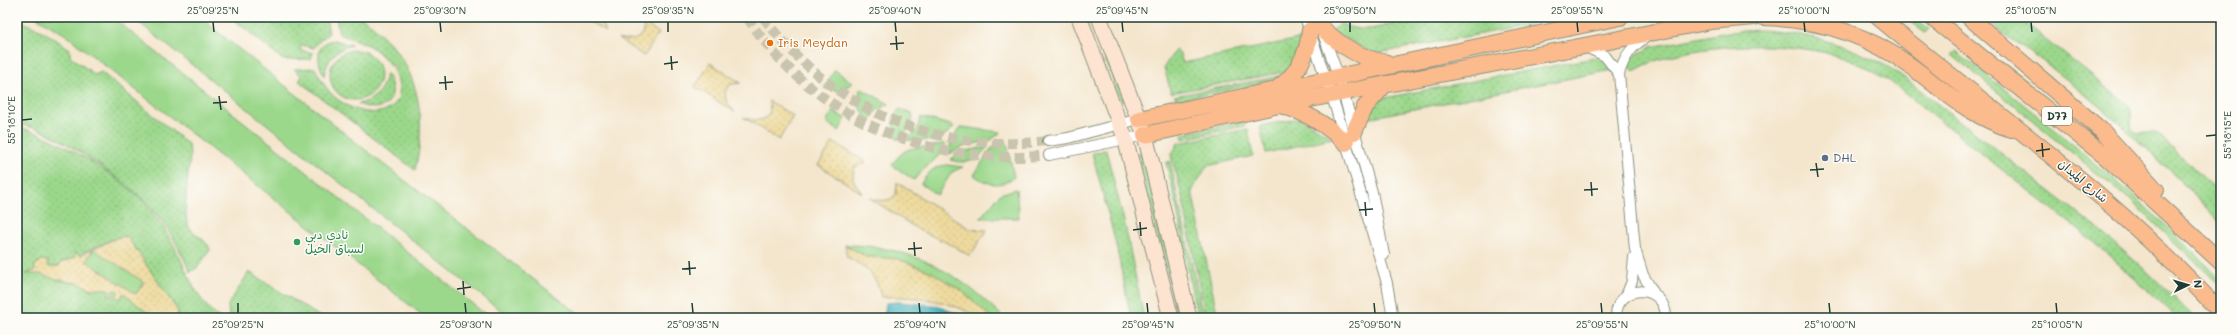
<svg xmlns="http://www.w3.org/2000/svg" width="2238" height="335" font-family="Mali,'Playpen Sans Arabic',sans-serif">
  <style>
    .grass { fill: #9cd88c; stroke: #5e8a60 }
    .sand { fill: url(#sand-dots); stroke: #868c69; fill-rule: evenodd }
    .garden { fill: url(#garden-dots); stroke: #5e8a60 }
    .water { fill: url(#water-rules); stroke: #347a7c }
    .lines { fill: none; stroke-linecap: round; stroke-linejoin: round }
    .street-tunnel { stroke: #c9c4ae; stroke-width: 10; stroke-dasharray: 10 5; stroke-linecap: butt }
    .street-casing { stroke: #8a9280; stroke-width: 12 }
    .secondary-casing { stroke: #8a9280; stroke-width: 17 }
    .primary-casing { stroke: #8a9280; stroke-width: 18 }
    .street { stroke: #fff; stroke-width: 10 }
    .secondary { stroke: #fde4d1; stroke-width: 15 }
    .primary { stroke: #fbbb8d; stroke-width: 16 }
    .ticks { fill: none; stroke: #1f3d34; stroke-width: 1.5 }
    .food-dot { fill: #e8710a; stroke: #fdfcf7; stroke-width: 1.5 }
    .service-dot { fill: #5c6f8a; stroke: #fdfcf7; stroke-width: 1.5 }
    .leisure-dot { fill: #2e9e5b; stroke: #fdfcf7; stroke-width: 1.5 }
    .labels { text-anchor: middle; stroke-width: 3; stroke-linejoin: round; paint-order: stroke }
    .shield { fill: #fdfcf7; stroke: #62766e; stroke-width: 1 }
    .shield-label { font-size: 11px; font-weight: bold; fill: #1f3d34 }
    .food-label { font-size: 12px; fill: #c56008; stroke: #fdfcf7; text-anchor: start }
    .service-label { font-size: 12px; fill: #4e5e75; stroke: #fdfcf7; text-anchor: start }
    .street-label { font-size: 12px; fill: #1f3d34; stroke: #fdfcf7 }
    .leisure-label { font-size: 12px; fill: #27864d; stroke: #fdfcf7; text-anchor: start }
    .neatline { fill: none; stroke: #1f3d34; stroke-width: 1.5 }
    .ticks-label { font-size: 10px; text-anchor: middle; fill: #1f3d34 }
  </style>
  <defs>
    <pattern id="sand-dots" width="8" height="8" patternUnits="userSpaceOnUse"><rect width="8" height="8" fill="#eeda9e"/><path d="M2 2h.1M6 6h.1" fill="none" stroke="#ccbc89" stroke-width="1.8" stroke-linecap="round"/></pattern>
    <pattern id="garden-dots" width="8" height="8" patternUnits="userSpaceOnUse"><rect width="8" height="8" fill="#9cd88c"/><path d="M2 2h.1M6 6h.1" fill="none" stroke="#86ba79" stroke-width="1.8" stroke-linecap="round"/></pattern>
    <pattern id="water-rules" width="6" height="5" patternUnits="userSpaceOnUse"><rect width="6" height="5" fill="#48b6c4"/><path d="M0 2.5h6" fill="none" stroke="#3b95a0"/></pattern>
  </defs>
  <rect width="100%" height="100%" fill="#fdfcf7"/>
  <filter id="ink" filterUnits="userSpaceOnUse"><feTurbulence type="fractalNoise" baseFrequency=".025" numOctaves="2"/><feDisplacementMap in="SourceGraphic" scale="8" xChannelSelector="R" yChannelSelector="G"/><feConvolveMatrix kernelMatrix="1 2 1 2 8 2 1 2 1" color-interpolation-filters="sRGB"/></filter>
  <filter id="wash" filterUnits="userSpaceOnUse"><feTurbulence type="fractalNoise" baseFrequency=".012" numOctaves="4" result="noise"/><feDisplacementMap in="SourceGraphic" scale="16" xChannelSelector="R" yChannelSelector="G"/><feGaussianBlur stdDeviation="0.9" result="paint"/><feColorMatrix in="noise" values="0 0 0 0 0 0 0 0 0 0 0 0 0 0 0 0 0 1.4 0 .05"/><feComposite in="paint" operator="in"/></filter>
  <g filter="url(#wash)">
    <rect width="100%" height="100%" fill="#f4e6cd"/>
    <path class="grass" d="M36,17h76l378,301h-64l-360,-283z
      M132,17h67l184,147 201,154h-74z
      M1090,17h5l30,83 -4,1z
      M1904,17h10l15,12 -4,4z
      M1956,51c92,73 184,144 265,229v6l-92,-87 -177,-144z
      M835,70l18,13 -14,8 -15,-3z
      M860,88l29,16 -12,6 -9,12 -10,-19z
      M900,109l12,4c3,13 -6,20 -15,27 -4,-12 -8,-22 3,-31z
      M833,111l13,8 -7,12 -13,-9z
      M921,117l33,9c-11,16 -28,15 -47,14l10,-10z
      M961,127l40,5 -10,8 -26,6 -16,8 2,-14z
      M1006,140l8,37c-14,11 -27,8 -40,-2l17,-26z
      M944,143l2,2c-8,15 -22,22 -32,35l-22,-15c17,-26 29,-13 52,-22z
      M987,147c-10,14 -19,18 -37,13l11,-8z
      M1143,153l40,165h-5l-40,-164z
      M947,165l16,2 -11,5 -15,23 -16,-11c6,-11 13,-18 26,-19z
      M1016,189l3,29h-39l20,-24z
      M845,245c66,0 113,27 159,73h-12l-41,-34 -29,-16 -24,-9 -31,-2z
      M94,249l50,33 -8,12 -50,-33z"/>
    <path class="sand" d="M582,17h16l8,15z
      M643,23l16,10 -15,23 -26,-17c12,3 29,1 25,-16z
      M710,63l31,20 -10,1 -6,7 1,10 9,11 -40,-25z
      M769,101l24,15 -14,24 -36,-23c11,4 22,6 27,-6z
      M833,142l33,20 -11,5c-5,11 0,18 7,26l-44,-28z
      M897,182l73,47 17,1 -17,26 -18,-11 -33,-15 -49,-32c10,3 19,5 26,-4z
      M127,236l51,75 -1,7h-26l-2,-5c-10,-4 -17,-13 -26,-20l-2,6 -5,-2 2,-6 -6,-1 1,5 -2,1 -35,-13 -50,-9 9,-4 -1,-4 8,-6 5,-1 5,8 7,-1 1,-3 14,-6v-5l7,3 37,-18zM93,249l51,33 -8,12 -50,-33z
      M845,245l22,12 31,2 33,13 31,19 30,27c-16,0 -26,-8 -41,-13 -23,-7 -46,-9 -70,-8 -3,-20 -16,-31 -34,-40z"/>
    <path class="garden" d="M231,17h95l3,16 -11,9 -4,6 -13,-3 -1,5 13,3 -2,6 -28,1z
      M336,17c6,0 14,-1 21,0 9,1 19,12 25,18 38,35 45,86 33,135l-116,-89 3,-5 -8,-7 21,-1c7,14 14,27 28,35 31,20 72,8 50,-33l4,-3 -1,-2 -5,2c-15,-23 -29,-24 -52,-33z
      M1409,17h163l-193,36h-7l-41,-22 10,-7c26,11 44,2 68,-7z
      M1982,17h36l110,88c5,6 3,12 3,19 1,16 18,4 26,9l64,61v30c-48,-53 -100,-101 -155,-145 -27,-22 -57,-40 -84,-62z
      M17,19l27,13 26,17v7l25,19 6,-3 87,72 2,10c-1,17 -8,58 -2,71 5,11 20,14 22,25l-13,18 -7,4c-26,-61 -53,-82 -107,-118 -21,-13 -41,-27 -66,-30z
      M1760,30c50,3 95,16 138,43l199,155 53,46 45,44h-17l-84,-76 -202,-159c-18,-12 -37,-22 -58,-28 -53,-15 -152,-13 -200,16l-8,-6 8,-9 17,-9 77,-15z
      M1303,38l-13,33 -119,22 -7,-26 12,-18 4,5 3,9z
      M334,40l18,5c-16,4 -25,14 -28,31 -7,-14 -10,-33 10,-36z
      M330 75a25 25 0 1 1 50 0a25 25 0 1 1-50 0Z
      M1599,57l13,13 -244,48 4,-14 7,-5z
      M386,73c16,25 -1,43 -28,31 17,-3 26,-15 28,-31z
      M1282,76l-4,3 -10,3 -91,18 -3,-4z
      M1301,118l31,20 -66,15 -6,-27z
      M1246,121l-2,5 -61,13 -1,-5z
      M17,127c35,7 102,49 127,75 11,12 20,27 28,40 15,27 22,58 48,76h-43l1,-7 -51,-75 -9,1 -32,14 -4,2 -1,3 -7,-4 1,5 -15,6 -1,3 -10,1 -2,-3 2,-3 -7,-1 -8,6 1,4 -9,4h13l31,9h8l12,6h17l3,1 -2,5 3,1 2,-1 -1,-5 6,1 -2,6 5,2 2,-6c10,8 18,15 27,21l1,4h-118l-16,-10z
      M1248,129l5,27 -46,10 -15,25 26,127h-12c-13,-54 -18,-110 -35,-162l7,-13z
      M1106,150l19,75 19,93h-13l-16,-78 -23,-87z
      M1170,161l33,157h-5c-13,-51 -17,-104 -32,-155z
      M249,272l73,46h-93l-1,-13z"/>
    <path class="water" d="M898,302l36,3 35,13h-85l2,-15z"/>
  </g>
  <g filter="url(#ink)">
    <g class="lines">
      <path class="street-tunnel" d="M747,17c65,101 184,151 302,138
        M763,17c69,92 170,137 285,124"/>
      <defs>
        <path id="street" d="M1305,17l31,92 51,174 6,35
          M1317,17l21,58 34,117 12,63
          M1648,36c-15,9 -24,20 -29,38l16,175 8,26 12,20
          M1586,47l19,9 14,18
          M1048,141l20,-3 71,-19
          M1049,155l96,-20
          M1626,296l6,-15 2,-24
          M1616,318c-1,-35 50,-36 50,0"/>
        <path id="secondary" d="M1079,17l46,121 46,180
          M1099,17l46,118 44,183"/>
        <path id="primary" d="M1763,17c54,2 106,18 149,50 32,24 61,51 100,62
          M1878,17c117,97 242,183 343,296
          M1931,17l175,140 115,105
          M1969,17l133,114 54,59
          M1321,27c19,19 40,32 66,36
          M1279,87c20,-14 29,-33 31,-57
          M1280,105c27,7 47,20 66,38
          M1139,119l481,-102
          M1354,132l11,-25 20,-23
          M1145,135l134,-30 305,-59 127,-25 43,-4"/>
      </defs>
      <use href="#street" class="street-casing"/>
      <use href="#secondary" class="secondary-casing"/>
      <use href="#primary" class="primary-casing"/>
      <use href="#street" class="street"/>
      <use href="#secondary" class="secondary"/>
      <use href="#primary" class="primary"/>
    </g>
  </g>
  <path class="ticks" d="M213,22l1,10M440,22l1,10M668,22v10M895,22l1,10M1122,22l1,10M1350,22v10M1577,22l1,10M1804,22l1,10M2031,22l1,10M896,36l1,14M890,44l14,-1M671,56l1,14M664,64l14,-2M445,76l1,14M439,83l14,-1M219,96l2,14M213,103l14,-1M22,120l10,-1M2206,136l10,-1M2042,143l1,14M2036,151l14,-2M1816,163l2,14M1810,170l14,-1M1591,182l1,14M1584,190l14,-1M1365,202l1,14M1359,210l14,-1M1140,222l1,14M1133,230l14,-2M914,242l1,14M908,249l14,-1M689,261l1,14M682,269l14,-1M463,281l1,14M457,289l14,-2M238,303v10M465,303l1,10M692,303l1,10M919,303l1,10M1147,303l1,10M1374,303l1,10M1601,303l1,10M1829,303l1,10M2056,303l1,10"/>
  <circle class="food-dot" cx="770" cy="43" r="4"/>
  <circle class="service-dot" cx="1825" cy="158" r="4"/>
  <circle class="leisure-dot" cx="297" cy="242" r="4"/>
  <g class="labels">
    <rect class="shield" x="2042" y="107" width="30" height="18" rx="3"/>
    <g class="shield-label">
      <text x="2057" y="120">D77</text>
    </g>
    <g class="food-label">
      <text x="778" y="47">Iris Meydan</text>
    </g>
    <g class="service-label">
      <text x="1833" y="162">DHL</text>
    </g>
    <g class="street-label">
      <text transform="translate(2083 181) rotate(40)" y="4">شارع الميدان</text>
    </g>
    <g class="leisure-label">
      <text x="305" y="239">نادي دبي<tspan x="305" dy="14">لسباق الخيل</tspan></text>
    </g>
  </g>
  <rect width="2238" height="335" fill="none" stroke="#fdfcf7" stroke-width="44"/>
  <g transform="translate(2188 285) rotate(85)" stroke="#fdfcf7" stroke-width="3" paint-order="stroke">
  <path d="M0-3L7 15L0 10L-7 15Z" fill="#1f3d34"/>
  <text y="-6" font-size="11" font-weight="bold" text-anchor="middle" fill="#1f3d34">N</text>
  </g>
  <rect x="22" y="22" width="2194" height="291" class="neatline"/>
  <g class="ticks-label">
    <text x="213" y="14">25°09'25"N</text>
    <text x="440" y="14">25°09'30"N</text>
    <text x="668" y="14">25°09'35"N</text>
    <text x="895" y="14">25°09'40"N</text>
    <text x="1122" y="14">25°09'45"N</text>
    <text x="1350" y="14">25°09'50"N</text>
    <text x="1577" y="14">25°09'55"N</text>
    <text x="1804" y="14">25°10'00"N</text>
    <text x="2031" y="14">25°10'05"N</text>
    <text transform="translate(11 120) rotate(-90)" y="4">55°18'10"E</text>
    <text transform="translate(2227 135) rotate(-90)" y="4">55°18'15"E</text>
    <text x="238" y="328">25°09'25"N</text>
    <text x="466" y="328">25°09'30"N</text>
    <text x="693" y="328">25°09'35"N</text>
    <text x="920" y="328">25°09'40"N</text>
    <text x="1148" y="328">25°09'45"N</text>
    <text x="1375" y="328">25°09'50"N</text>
    <text x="1602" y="328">25°09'55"N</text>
    <text x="1830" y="328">25°10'00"N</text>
    <text x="2057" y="328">25°10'05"N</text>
  </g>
</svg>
